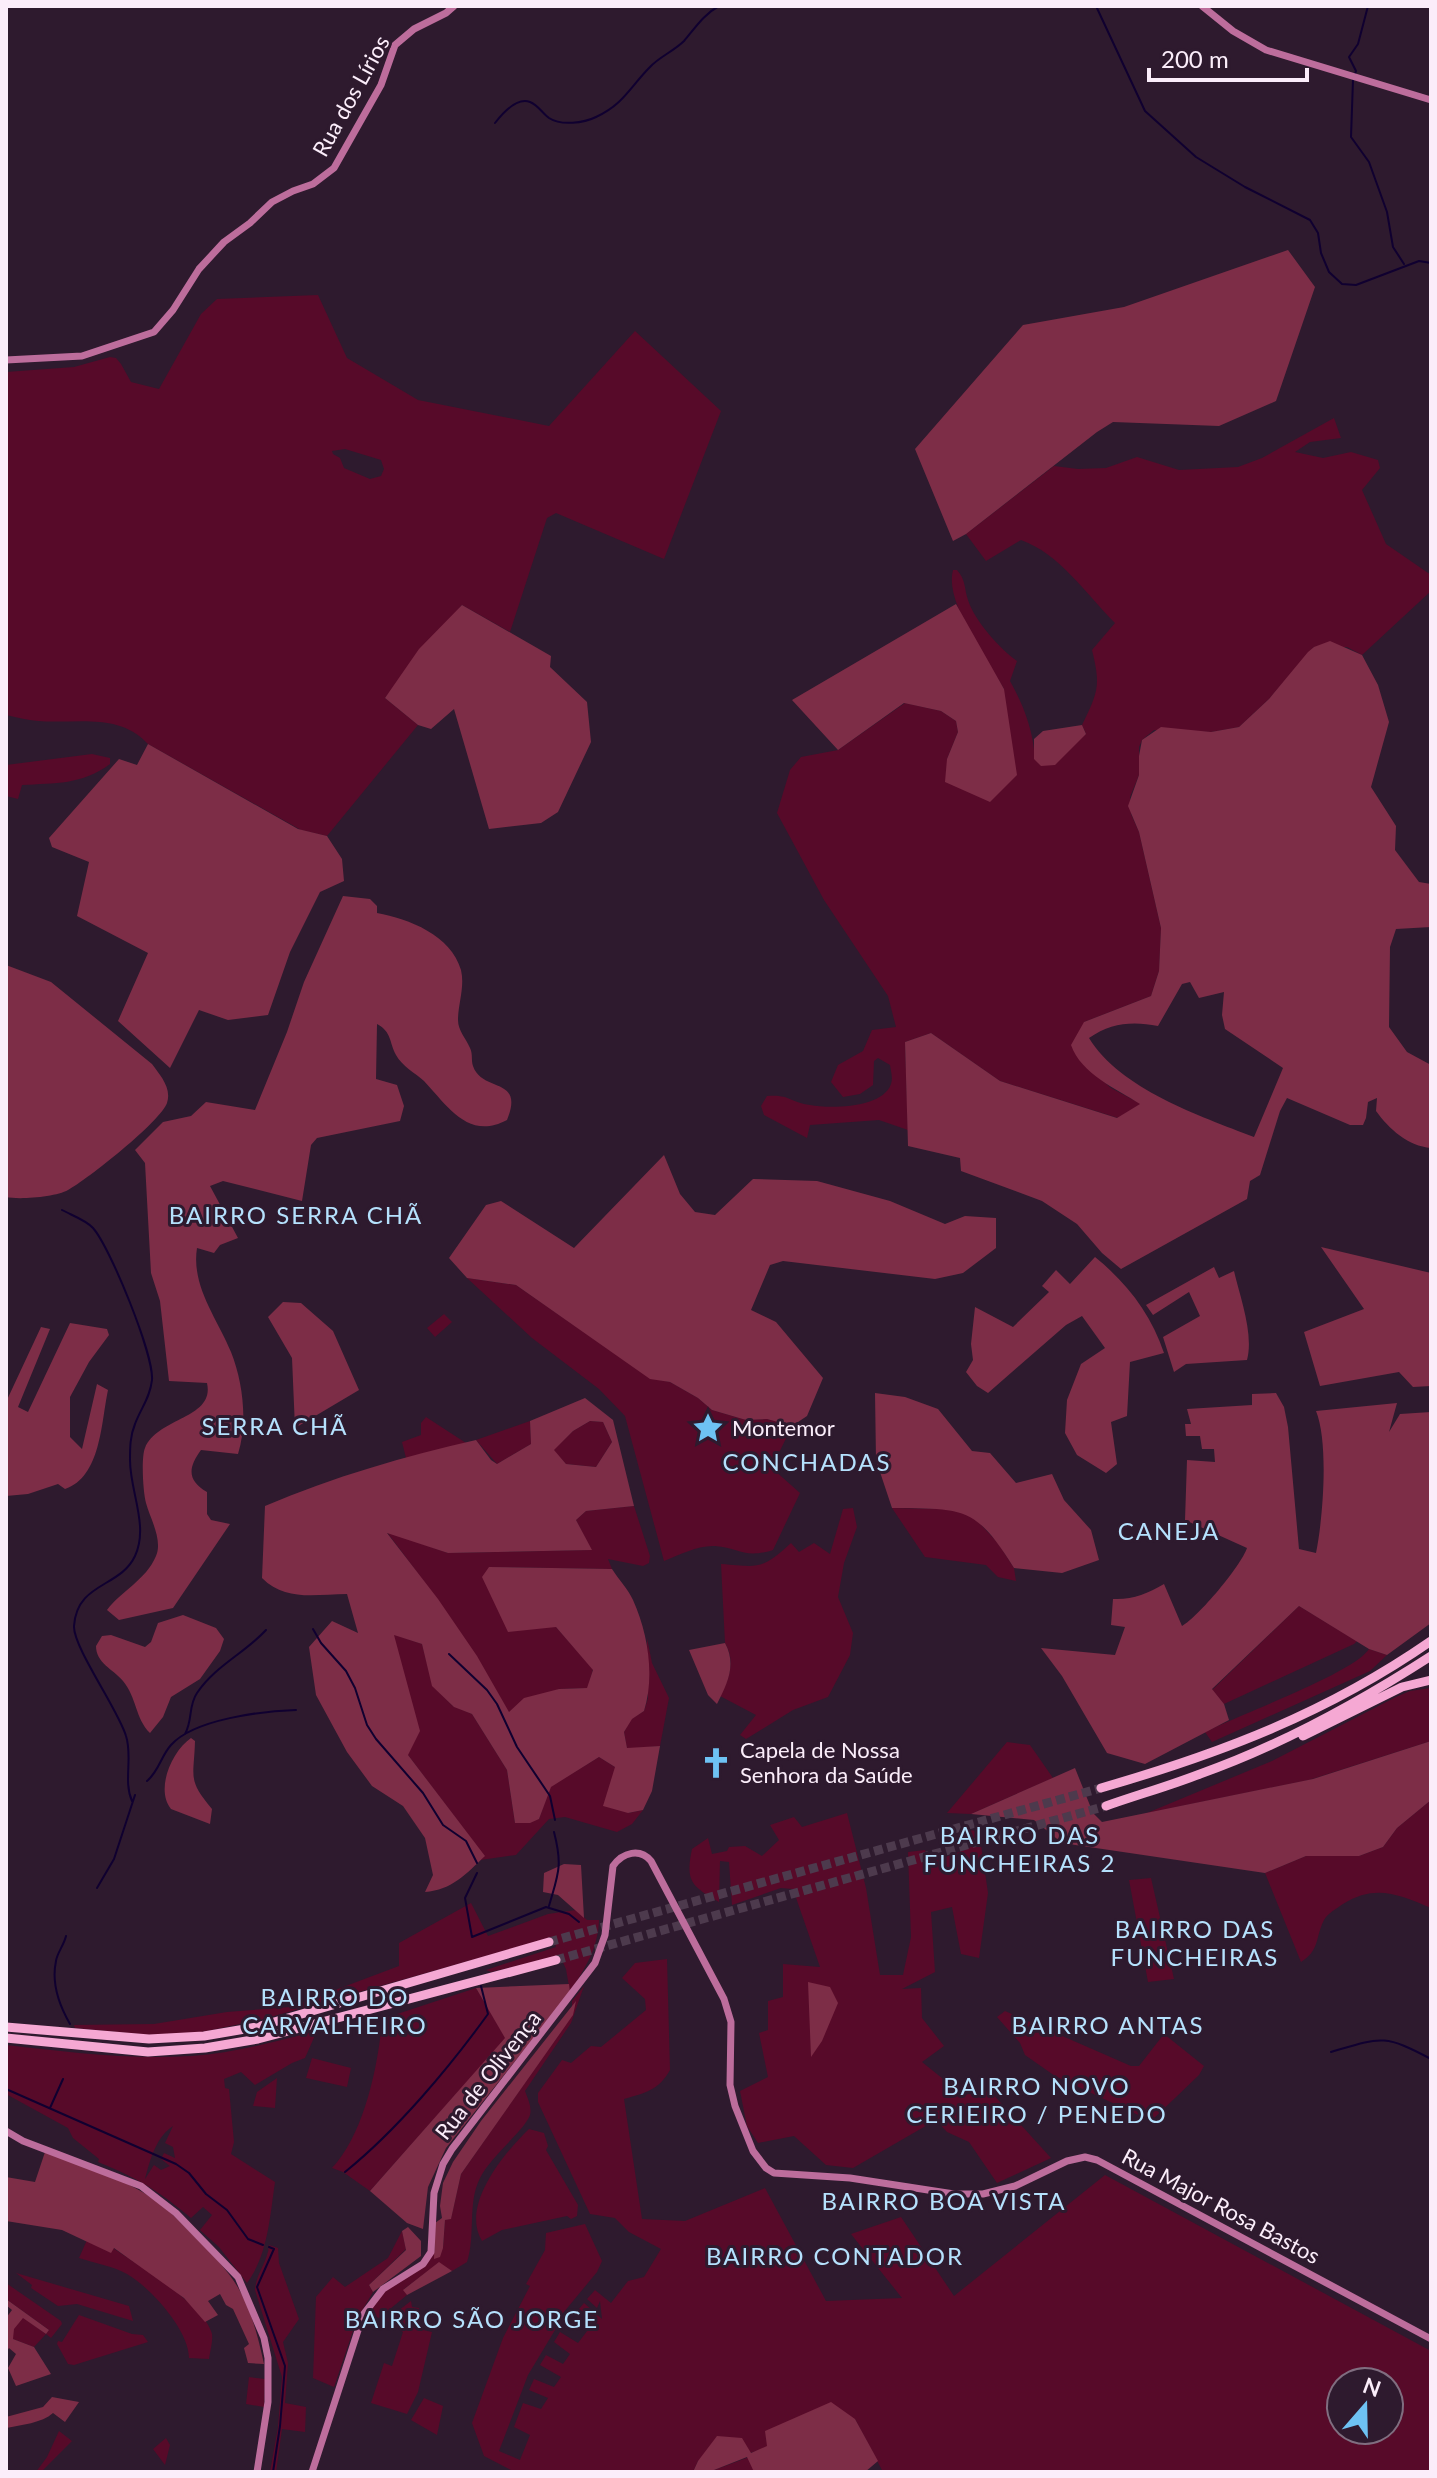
<svg xmlns="http://www.w3.org/2000/svg" width="1437" height="2478" font-family="Lato,sans-serif">
  <style>
    .green { fill: #570a29; fill-rule: evenodd }
    .forest { fill: #7d2d47; fill-rule: evenodd }
    .lines { fill: none; stroke-linecap: round; stroke-linejoin: round }
    .stream { stroke: #100030; stroke-width: 2 }
    .highway-tunnel { stroke: #4d3a4d; stroke-width: 9; stroke-dasharray: 9 4.5; stroke-linecap: butt }
    .secondary { stroke: #bd6d9c; stroke-width: 7 }
    .highway { stroke: #f5a8d3; stroke-width: 9 }
    .labels { text-anchor: middle; stroke-width: 6; stroke-linejoin: round; paint-order: stroke }
    .street-label { font-size: 22px; fill: #fbedfa; stroke: #2e1a2e }
    .poi-label { font-size: 22px; fill: #fbedfa; stroke: #2e1a2e; text-anchor: start }
    .neighbourhood-label { font-size: 24px; letter-spacing: 2px; fill: #b5e1fd; stroke: #2e1a2e }
  </style>
  <rect width="100%" height="100%" fill="#2e1a2e"/>
  <path class="green" d="M318,295l29,63 71,42 131,26 86,-95 86,80 -57,148 -108,-46 -9,5 -37,114 -48,-27 -77,93 33,27 -91,111 -26,-6 -153,-86c-29,-32 -71,-20 -110,-23 -11,-1 -22,-4 -32,-6v-343l68,-5 36,-10 6,1 5,6 10,18 28,7 42,-75 16,-15zM345,449l36,11 3,9 -3,7 -11,3 -26,-11 -4,-10 -7,-4 -1,-3z
    M1334,418l7,20 -31,4 -15,10 28,6 28,-6 27,8 2,8 -18,22 24,54 45,31v16l-69,64 -15,-8h-33l-45,52 -30,28 -28,5 -57,-2 -12,10 -3,7v28l-9,22 1,17 8,18 22,96 -2,43 -8,25 -67,26 18,58 9,8 30,16 -23,14 -118,-37 -69,-48 -26,9 3,88 -29,-10 -69,5 -3,13 -43,-23 -3,-9 6,-10c22,-2 23,6 43,9 21,4 73,3 81,-21 2,-6 0,-12 -1,-19l-12,-7 -4,3 -1,24 -13,9 -17,3 -12,-15 7,-17 25,-14 9,-21 24,-3 -8,-31 -64,-96 -47,-87 13,-43 11,-13 37,-7 67,-47 36,8 15,10 2,11 -11,27 57,-70c-16,-29 -60,-86 -51,-119h4c9,10 7,18 11,30 6,20 32,49 49,61l-7,20c14,25 23,49 25,78l51,-25 -4,-9c16,-33 19,-39 10,-75l23,-27c-29,-29 -55,-69 -94,-83l-35,21 -20,-27 88,-68 24,3 28,-1 31,-11 42,13 59,-3 24,-9z
    M92,754l18,4v6c-28,21 -55,19 -88,21l-4,14 -12,-3v-31z
    M467,1278l49,7 134,93 20,4 28,16 14,12 34,10 21,-1 25,7 -17,35 -1,9 26,23 -27,57c-29,9 -33,-2 -58,-4 -17,-1 -36,9 -51,15l-39,-145 -26,-27 -67,-51z
    M444,1314l8,8 -17,15 -8,-9z
    M426,1417l40,26 -60,15 -4,-16 19,-7v-12z
    M530,1421l1,23 -34,20 -21,-24z
    M590,1421l13,1 9,20 -16,25 -30,-3 -13,-14 20,-19z
    M634,1506l16,50 -1,7 -6,3 -35,-7 4,10 -123,-2 67,60 37,42 -5,19 -29,1 -50,24c-36,-65 -78,-123 -123,-182l62,22 143,-3 -15,-30 10,-9z
    M853,1508l4,19 -13,36 -6,34 15,36 -3,22 -22,42 -35,13 -47,29 -6,-4 16,-20 -36,-19c9,-17 16,-35 5,-53l-4,-79c38,3 41,6 70,-21l8,9 15,-9 16,11 13,-45z
    M892,1508l53,1 27,6 26,28 16,25 2,13 -18,-4 -12,-12 -61,-8z
    M1299,1606l58,35 -3,3 -130,60 -12,-14z
    M393,1634l29,10 11,42 20,20 19,8 35,56 8,53 24,-4 11,-32 49,-30 16,10 13,46 15,-3 -11,14 -15,8 -52,-15 -16,2 -33,36 -36,5 4,-4 -76,-101z
    M647,1638l5,25 17,35 -9,48 -33,3 -3,-17 7,-13 13,-8 4,-13z
    M1369,1649l18,6 -17,16 -158,71 -7,-10c33,-17 149,-59 164,-83z
    M1431,1688v53l-122,39 -162,33 125,-52 124,-64 14,-6z
    M1007,1742l23,3 23,33 -82,36 -24,-1z
    M1431,1800v108c-33,-14 -56,-24 -88,-4 -7,5 -15,9 -19,16 -9,18 -4,30 -23,42l-36,-89 41,-17h53l24,-9 14,-19z
    M847,1813l19,75 14,87h23l8,-38 -3,-85 17,-2 4,13 41,-15 -3,-18 12,1 9,62 -9,65 -18,-4 -9,-47 -21,5 4,60 -33,17 19,-1 1,30 22,28 -22,16 41,33 27,-4 61,67 -54,25 -28,-41 -22,-10 -11,-12 -83,48 -27,-3 -32,-29 -36,7 -11,-17 -7,-35 28,-14 -9,-44 9,-3v-29l15,-4v-33l37,3 -27,-78 -12,-1 -49,17 -3,-43 -9,-1 -1,41c-27,-16 -34,-20 -27,-53l16,-11 4,16 15,-3 2,-4 16,-1 17,10 17,-16 -9,-15 24,-8 8,10z
    M1151,1878l23,101 -26,3 -19,-102z
    M471,1903l17,33 60,-22 28,-4 11,10h12c-1,29 -14,48 -29,72l-4,-23 -6,-13 -69,16 -5,-2 70,-23 -3,-10 -293,83 -63,13 -49,2 -73,-7 -1,-3 80,-1 73,-12 63,-5 109,-41v-23z
    M667,1959l3,111c-11,20 -25,23 -46,29l18,120 43,2 80,-33 61,113 76,-3 -51,-64 50,-17 53,79 151,-121 326,176v121h-548l-28,-53 -105,34 -52,8 -5,11h-178l-31,-16 -12,-33 31,-85 27,-52 -4,-2 19,-34 1,-17 39,-9 17,37 -5,11 -43,52 1,6 -27,45 -29,76 21,9 10,-25 -16,-8 9,-24 18,6 7,-11 -19,-8 5,-11 20,8 7,-10 -21,-12 6,-10 17,9 7,-10 -16,-12 6,-10 18,11 16,-21 -15,-13 5,-6 18,16 -2,-18 -3,7 -10,-9 8,-9 16,13 17,-22 16,-4 17,-28 -32,-17 -14,-14 -25,-4 -52,-112v-9l24,-33 9,3 20,-17 10,1 45,-37 -1,-11 -23,-21 13,-15zM1341,2382h48v48h-48z
    M584,1986l-13,37 -46,68c3,8 7,16 5,24 -6,16 -40,42 -50,63 -13,26 -4,57 -13,84l-15,9 -13,-8 -35,26 3,6 -28,23 -12,-5 13,-19 54,-42 9,-4 2,-28 6,-2 10,-44 111,-159v-14z
    M476,1988l30,50 -136,153 -27,-19 -11,-4c32,-33 47,-105 50,-149z
    M1005,2011l126,55h8l25,-32 40,32 -5,9 -48,46 -96,-45 -30,-21 -5,-12 -23,-26z
    M313,2032l3,1 -11,25 -13,5 -37,22 -14,-13 -17,7 1,9 4,1 5,53 -3,12 44,28c-5,34 -7,73 -28,101l-28,-36 -19,-17 12,-15 -9,-8 -12,11c-32,-27 -53,-40 -93,-56l1,-3 -26,-21 -5,-10 -62,-34v-49c62,7 123,15 186,11 41,-3 81,-14 121,-24zM173,2126l-8,17 8,4 2,11 -11,-5 -3,6 9,7 -9,4 -7,-5 -9,14c5,-19 11,-42 28,-53z
    M312,2058l39,10 -4,19 -41,-9z
    M277,2078l-2,30 -22,-2 4,-14z
    M529,2129l15,4 4,13 -2,4 32,55 -1,11 -6,3 -4,-3 -65,14 -20,11c-22,-36 23,-89 47,-112z
    M402,2231l4,18 -37,36 4,7 -16,27 -23,68 -21,-9 3,-81 17,-20 12,10 43,-29z
    M87,2240l23,12 3,-4c25,17 92,57 99,86 1,7 -2,18 -3,25l-20,-1c0,-28 -39,-71 -62,-84 -14,-8 -33,-11 -48,-16z
    M269,2245l9,3 1,15 20,56 -16,23 5,21 -3,40 21,4 -1,25 -23,-3 -6,43h-6l8,-45 4,-50 -27,-87c1,-17 13,-28 14,-45z
    M16,2273l113,33 4,15 -56,-17 -19,2 -27,-18 1,-3z
    M6,2283l55,38 1,3 -11,14 -5,-4 -12,13 -21,-8v-10l10,-12 23,17 3,-4 -43,-31z
    M411,2301l1,6 7,1 -5,20 18,4 -14,60 -11,22 -36,-11 13,-40 8,3 11,-34 -17,-12z
    M79,2315l53,19 11,1 5,7 -74,23 -6,-1 -11,-20 1,-3 4,1z
    M249,2377l16,2 -1,28 -18,-3z
    M424,2398l19,8 -6,29 -26,-15z
    M59,2431l13,10 -31,31h-5l11,-15z
    M166,2438l4,7 -5,20 -12,-16z
    M749,2457l24,15h-64z"/>
  <path class="forest" d="M1288,250l27,37 -39,114 -57,25 -106,-4 -16,10 -131,102 -13,7 -38,-92 108,-124 101,-18z
    M956,604l48,85 13,86 -27,27 -45,-20 2,-23 11,-27 -2,-11 -15,-10 -37,-8 -66,47 -46,-50z
    M462,605l89,51 -1,11 37,35 4,40 -33,70 -17,11 -52,6 -35,-120 -23,20 -13,-4 -33,-27 34,-49z
    M1330,641l32,14 16,30 11,37 -18,65 25,39 -1,24 24,32 12,2v43l-35,2 -6,18 -1,80 18,25 24,13v83c-23,-2 -42,-19 -55,-37l1,-13 -9,4 -2,16 -3,7h-13l-63,-27 -7,13 -20,64 -10,6 -3,18 -126,70 -19,-16 -25,-29 -35,-23 -81,-30 -1,-13 -52,-12 -3,-104 26,-9 69,48 117,37 23,-14c-23,-15 -59,-30 -69,-59l13,-23 67,-26 8,-25 2,-43 -22,-96 -11,-26 11,-31v-19l3,-16 19,-13 50,5 28,-5 30,-28 39,-47 6,-5zM1190,982l9,16 25,-6 -2,23 3,14 58,39 -29,69c-54,-21 -134,-48 -165,-99 22,-15 43,-17 69,-12l24,-42z
    M1082,725l4,9 -31,31 -14,1 -7,-7v-20l9,-8z
    M148,744l150,85 29,7 15,23 2,22 -24,11 -30,60 -22,63 -40,5 -29,-10 -29,58 -52,-47 30,-68 -71,-37 12,-54 -37,-15 -3,-9 70,-79 18,6z
    M343,896l27,3 7,7v7c32,6 74,22 84,57 4,17 -3,34 -3,50 0,11 8,18 12,28 3,6 1,12 3,18 9,27 52,10 34,54 -39,21 -60,-15 -83,-39 -9,-8 -22,-15 -28,-26 -7,-13 -4,-23 -19,-31l-1,55 21,6 7,21 -4,15 -83,17 -6,7 -9,56 -79,-20 -13,5 28,52 -18,7 -6,8 -17,-5c-6,38 20,70 34,104 12,30 17,71 7,102l-37,-4c-13,18 -14,30 6,42v22l4,6 19,4 -57,84 -54,12 -12,-10c14,-19 39,-30 49,-54 7,-16 -6,-38 -10,-53 -3,-10 -5,-46 -1,-55 13,-31 70,-29 62,-65l-38,-2 -9,-80 -9,-28 -6,-110 -10,-13 28,-28 28,-6 15,-14 49,8 32,-78 17,-50z
    M6,965l45,17 101,82c8,11 20,24 15,39 -6,18 -80,77 -99,87 -12,7 -49,10 -62,7z
    M664,1155l16,39 15,18 20,3 38,-36 64,2 73,20 55,23 20,-8 31,2v30l-33,25 -28,6 -152,-18 -13,4 -19,45 25,12 47,56 -16,38 -15,10 -25,-7 -21,1 -34,-10 -14,-12 -28,-16 -20,-3 -134,-94 -49,-7 -18,-20 37,-53 15,-4 73,47z
    M1321,1247l110,26v113l-18,1 -14,-15 -79,14 -16,-54 60,-23z
    M1095,1257c32,26 56,57 69,96l-34,9 -3,54 -16,6 6,42 -11,9 -29,-18 -12,-22 2,-33 14,-36 24,-16 -23,-32 -16,9 -78,68 -11,-7 -11,-14 7,-12 -2,-16 4,-37 38,20 36,-35 -7,-6 14,-16 14,14z
    M1214,1267l5,11 15,-7c6,26 20,63 13,89l-61,4 -12,8 -11,-35 37,-21 -11,-24 -36,23 -7,-10z
    M283,1302l18,1 32,28 26,59 -64,38 -3,-70 -24,-41z
    M70,1323l37,6 2,6 -20,27 -19,35v40l12,12 15,-65 11,6c-7,33 -7,87 -43,99l-7,-5 -30,10 -22,2v-94l35,-75 9,2 -32,78 10,5z
    M875,1393l30,4 33,12 34,42 18,2 26,30 36,-9 12,26 27,30 8,30 -37,13 -48,-5c-39,-63 -51,-59 -122,-60l-16,-48z
    M1276,1393l8,14 4,20 11,122 17,4c7,-34 13,-110 0,-142l81,-8 -8,29 11,-18 31,-2v211l-44,32 -18,-6 -70,-43 -87,83 12,15 5,16 -84,44 -38,-11 -45,-77 -21,-28 74,7 10,-28 -14,-2 2,-26c19,1 34,-5 51,-15l18,42c16,-9 59,-60 65,-78l-62,-28 2,-60 28,2 -1,-13h-12l-2,-13h-14l-1,-12h6l-4,-15 65,-4v-11z
    M585,1398l28,22 21,86 -48,5 -10,9 16,30 -144,3 -61,-20 51,66 39,57 32,56 15,-14 35,-9 28,-1 6,-18 -37,-43 -48,5 -26,-55 7,-10 123,2c7,11 16,20 21,31 15,33 22,76 11,111l-12,8 -8,13 3,16 33,-2 -8,45 -9,19 -15,3 -25,-7 12,-39 -16,-10 -48,30 -12,32 -9,4h-15l-8,-53 -35,-56 -18,-7 -22,-21 -10,-42 -28,-9 26,96 -12,24 77,101c-19,18 -33,34 -60,36l8,-17 -8,-37 -22,-32 -31,-20 -25,-34 -31,-57 -7,-48 23,-26 26,12 -11,-39c-31,0 -61,8 -85,-16l3,-72c68,-29 140,-50 211,-66l15,20 6,4 34,-20 -1,-23zM590,1421l13,1 9,20 -16,25 -30,-3 -12,-14 19,-19z
    M183,1615l33,13 8,11 -4,12 -20,28 -29,18 -8,20 -13,16c-15,-15 -13,-35 -27,-52 -10,-12 -27,-18 -27,-35l6,-10 9,-1 34,12 6,-5 7,-19z
    M725,1643c12,22 2,41 -8,61l-9,-9 -19,-45z
    M191,1738l4,3c-1,37 -8,38 17,68l-2,15 -39,-15c-16,-20 1,-58 20,-71z
    M1431,1741v59l-34,28 -14,19 -24,9h-53l-41,17 -203,-30 -28,-23 -63,-6 104,-46 18,45 9,9 211,-43z
    M564,1864l17,1 3,53 -26,-23 -15,-3 1,-19z
    M808,1982l22,5 8,16 -16,38 -11,16z
    M569,1984l1,8 -124,156 -18,39 -5,42 -16,-6 -37,-32 135,-153 -29,-50z
    M576,2001l-3,14 -112,159 -10,45 -6,1 -2,28 -3,9 -6,2 1,-36 7,-5 -2,-12 3,-23 10,-21 28,-41z
    M45,2152c31,12 64,21 92,37 21,11 37,26 53,43 49,48 59,64 74,132l-16,-1 -4,-15 5,-4 -16,-35 -7,-4 -6,-11 -12,7 10,14 -13,7 -21,-24 -70,-50 -3,5 -49,-23 -56,-9v-44l29,5z
    M408,2227l13,14v15l-48,36 -4,-7 37,-35 -4,-19z
    M439,2262l13,9 -45,24 -4,-5z
    M6,2299l43,31 -3,4 -23,-16 -9,11 -1,10 21,8 17,27 -35,12 -8,-18 8,-14 -7,-6 -3,4v-34l6,-8 -6,-5z
    M52,2397l27,5 -14,20 -12,-9c-11,10 -32,12 -47,15v-11l37,-10z
    M831,2402l24,17 23,42 -13,11h-111l-7,-15 -38,15h-16l5,-11 19,-25 25,2 9,15 16,-7 -2,-15z"/>
  <g class="lines">
    <path class="stream" d="M1096,6l49,105 51,46 49,30 65,33 8,13 3,20 8,19 13,12 14,1 63,-24 12,2
      M1355,74l1,-3 -7,-14 9,-13 10,-38
      M1353,80l-2,57 18,25 18,50 6,35 11,17
      M495,123c7,-9 22,-26 35,-21 8,3 12,11 19,16 12,8 35,5 47,-1 28,-13 34,-30 54,-50 9,-10 24,-16 34,-26 11,-13 20,-27 35,-35
      M62,1210c9,5 24,10 31,18 17,19 61,127 59,152 -2,18 -11,28 -17,44 -5,12 -5,24 -5,36 0,32 19,66 5,96 -15,32 -58,26 -61,70 -1,21 45,85 52,110 7,21 -3,45 6,65
      M313,1629l8,14 25,28 9,17 12,37 9,14 47,54 20,32 23,16 11,22
      M449,1654l38,36 10,14 20,43 33,49 5,24
      M185,1734c8,-14 3,-28 12,-41 18,-27 48,-40 69,-63
      M147,1781c12,-10 14,-25 24,-36 23,-26 92,-34 125,-35
      M477,1873l-12,25 7,39 74,-30 23,7 10,8
      M97,1888l17,-29 21,-64
      M549,1906c9,-32 14,-39 5,-74
      M66,1936c-2,9 -9,17 -10,25 -5,23 3,44 14,63
      M1331,2052c50,-15 53,-18 100,7
      M6,2089l170,75 13,9 17,21 21,16 21,29 15,6
      M50,2108l13,-29
      M345,2172c52,-42 104,-104 143,-158l-7,-28
      M269,2247l5,2 -1,2 -16,36 28,79 -5,60 -7,46"/>
    <path class="highway-tunnel" d="M549,1942l552,-154
      M556,1960l550,-154"/>
    <path class="secondary" d="M1202,6l31,25 33,19 165,50
      M6,360l76,-4 72,-24 19,-22 26,-41 25,-27 26,-19 22,-21 21,-11 20,-7 21,-16 47,-83 14,-40 19,-16 32,-16 8,-7
      M6,2131l17,10 118,45 35,27 62,64 26,61 4,20v44l-11,70
      M312,2472l51,-157 20,-26 40,-25 8,-12 3,-59 9,-29 9,-15 143,-186 10,-28 8,-69c10,-14 27,-18 38,-5l73,138 7,23 -1,63 5,21 18,45 13,17 8,5 76,5 104,16h29l32,-8 52,-25 18,-4 12,3 334,179"/>
    <path class="highway" d="M1303,1736l99,-49 29,-7
      M1101,1788c121,-35 226,-75 330,-147
      M1106,1806c31,-11 63,-20 94,-32 82,-29 158,-71 231,-118
      M6,2027l143,12 55,-3 53,-9 292,-85
      M6,2038l142,14 57,-4 53,-9 298,-79"/>
  </g>
  <defs>
    <symbol id="sight-bare" viewBox="-9 -9 18 18"><path d="M0-6L1.8-2.2L6-1.7L2.9 1.2L3.7 5.4L0 3.3L-3.7 5.4L-2.9 1.2L-6-1.7L-1.8-2.2Z" fill="#6ec2f3" stroke="#2e1a2e" stroke-width="2.5" paint-order="stroke"/></symbol>
    <symbol id="church-bare" viewBox="-9 -9 18 18"><path d="M-1.2-6h2.4v3.5h3.3v2.4h-3.3V6h-2.4V-.1h-3.3v-2.4h3.3Z" fill="#6ec2f3" stroke="#2e1a2e" stroke-width="2.5" paint-order="stroke"/></symbol>
  </defs>
  <g fill-rule="evenodd">
    <use href="#sight-bare" x="686" y="1406" width="44" height="44"/>
    <use href="#church-bare" x="694" y="1741" width="44" height="44"/>
  </g>
  <g class="labels">
    <g class="street-label">
      <text transform="translate(351 96) rotate(-61)" y="8">Rua dos Lírios</text>
      <text transform="translate(488 2075) rotate(-52)" y="8">Rua de Olivença</text>
      <text transform="translate(1221 2206) rotate(28)" y="8">Rua Major Rosa Bastos</text>
    </g>
    <g class="poi-label">
      <text x="732" y="1436">Montemor</text>
      <text x="740" y="1758">Capela de Nossa<tspan x="740" dy="25">Senhora da Saúde</tspan></text>
    </g>
    <g class="neighbourhood-label">
      <text x="296" y="1224">BAIRRO SERRA CHÃ</text>
      <text x="275" y="1435">SERRA CHÃ</text>
      <text x="807" y="1471">CONCHADAS</text>
      <text x="1169" y="1540">CANEJA</text>
      <text x="1020" y="1844">BAIRRO DAS<tspan x="1020" dy="28">FUNCHEIRAS 2</tspan></text>
      <text x="1195" y="1938">BAIRRO DAS<tspan x="1195" dy="28">FUNCHEIRAS</tspan></text>
      <text x="335" y="2006">BAIRRO DO<tspan x="335" dy="28">CARVALHEIRO</tspan></text>
      <text x="1108" y="2034">BAIRRO ANTAS</text>
      <text x="1037" y="2095">BAIRRO NOVO<tspan x="1037" dy="28">CERIEIRO / PENEDO</tspan></text>
      <text x="944" y="2210">BAIRRO BOA VISTA</text>
      <text x="835" y="2265">BAIRRO CONTADOR</text>
      <text x="472" y="2328">BAIRRO SÃO JORGE</text>
    </g>
  </g>
  <rect width="1437" height="2478" fill="none" stroke="#fbedfa" stroke-width="16"/>
  <g transform="translate(1365 2406) rotate(20)"><circle r="38" fill="#2e1a2e" stroke="#806e80" stroke-width="2"/>
  <path d="M0-6L14 30L0 20L-14 30Z" fill="#6ec2f3"/>
  <text y="-12" font-size="22" font-weight="bold" text-anchor="middle" fill="#fbedfa">N</text>
  </g>
  <path d="M1149 68v12h158v-12" fill="none" stroke="#fbedfa" stroke-width="4"/>
  <text x="1161" y="68" font-size="24" fill="#fbedfa" stroke="#2e1a2e" stroke-width="6" paint-order="stroke">200 m</text>
</svg>
